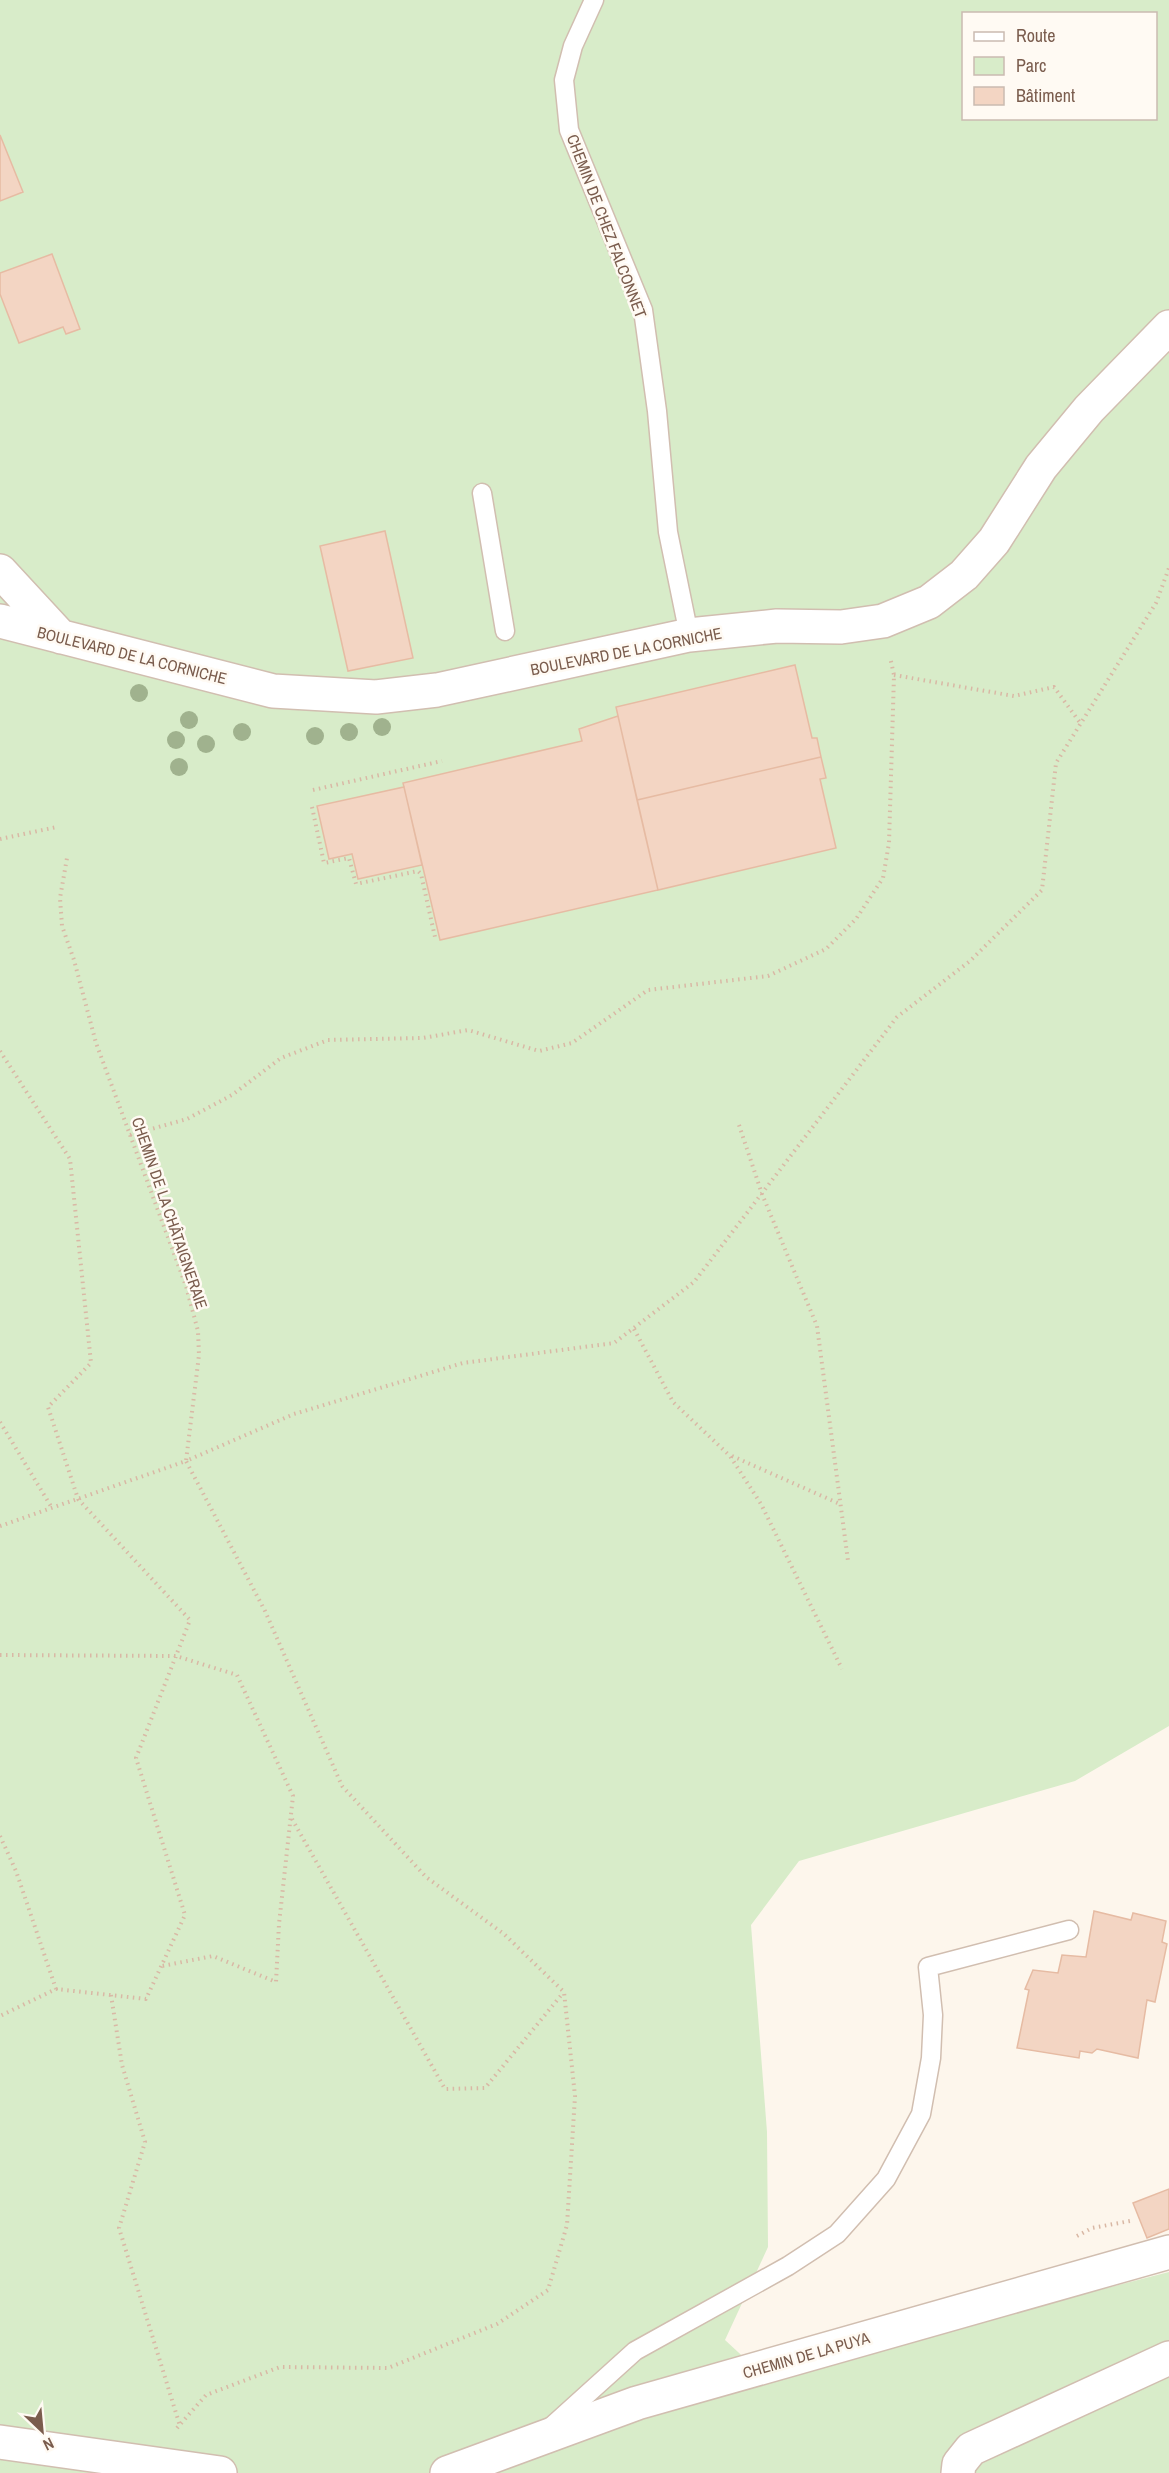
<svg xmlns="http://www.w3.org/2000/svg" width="1169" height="2473" font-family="'Archivo Narrow',sans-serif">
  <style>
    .green { fill: #d8ecc9; fill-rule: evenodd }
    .building { fill: #f3d5c3; stroke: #e6bba3; stroke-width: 1.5 }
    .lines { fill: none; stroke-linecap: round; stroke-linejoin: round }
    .lane-casing { stroke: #d1beb0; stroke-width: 21 }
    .street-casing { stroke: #d1beb0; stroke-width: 36 }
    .path { stroke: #d9b8a5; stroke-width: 4; stroke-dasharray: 1.5 4.5; stroke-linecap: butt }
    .lane { stroke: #fff; stroke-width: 18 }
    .street { stroke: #fff; stroke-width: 33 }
    .tree { fill: #a0b28e }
    .labels { text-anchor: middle; stroke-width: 5; stroke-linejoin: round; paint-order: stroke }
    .street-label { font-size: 16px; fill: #7a5c4d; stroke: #fffaf3 }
  </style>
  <rect width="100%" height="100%" fill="#fdf6ec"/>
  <path class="green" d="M0,0h1169v1726l-94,55 -276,80 -48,64 16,207 1,115 -43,93 39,36 405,-104v201h-1169zM964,14h192v104h-192z"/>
  <path class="building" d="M0,135l23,57 -23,9z
    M52,254l28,75 -14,5 -3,-7 -44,16 -19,-49v-21z
    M385,531l28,127 -65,13 -28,-125z
    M795,665l17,73h5l4,19 -184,43 -21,-93z
    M618,716l40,174 -218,50 -37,-157 179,-42 -3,-12z
    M821,757l5,21 -6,1 16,69 -178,42 -21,-90z
    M404,787l18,78 -64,14 -6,-25 -23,5 -12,-53z
    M1094,1911l37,9 2,-7 33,8 -4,21 5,2 -12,58 -8,-2 -9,58 -41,-9 -5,4 -12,-2 -1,7 -62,-10 12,-58 -4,-1 8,-19 25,3 4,-18 24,2z
    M1169,2189v40l-22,9 -14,-35z"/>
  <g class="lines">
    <defs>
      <path id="lane" d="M594,0l-21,46 -9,34 5,50 74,180 14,101 11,121 21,103
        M482,493l23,138
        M552,2426l83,-75 153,-85 49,-32 49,-55 35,-65 10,-56 2,-43 -5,-48 141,-37"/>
      <path id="street" d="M0,571l61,66
        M0,621l273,70 103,6 61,-7 252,-55 88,-9 64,1 42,-6 46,-19 35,-27 30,-34 47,-74 48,-58 80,-82
        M0,2442l220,31
        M447,2473l190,-70 532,-151
        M958,2473l1,-9 12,-15 198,-91"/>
    </defs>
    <use href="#lane" class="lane-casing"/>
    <use href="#street" class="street-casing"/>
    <path class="path" d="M894,675l120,21 40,-9 27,37
      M313,790l129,-29
      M312,807l12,56 25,-5 7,26 62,-13 3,3 14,63
      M0,839l57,-12
      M0,1051l70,108 21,204 -43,44 30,92 112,121 -54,138 49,157 -39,84 -90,-10
      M739,1125l23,69 55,132 31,235
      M130,1135l57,-16 45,-24 49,-37 47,-18 95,-2 45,-8 71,21 33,-8 76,-53 120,-14 58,-27 30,-30 27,-41 6,-35 5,-168 -4,-18
      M634,1329l39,73 57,54 31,48 81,165
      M0,1422l52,86
      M732,1456l108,48
      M0,1526l186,-65 13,-106 -1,-24 -12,-45 -90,-243 -22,-83 -12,-34 -2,-28 7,-40
      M0,1655l176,1 61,19 56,121 -14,128 -3,58 -63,-26 -51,10
      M292,1819l153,270 40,-1 78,-95
      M0,1836l16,35 40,118 -56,27
      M111,1995l11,70 23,77 -26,86 61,198
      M1077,2236l15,-8 38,-7
      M177,2428l29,-33 74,-28 108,1 109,-44 51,-34 19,-65 8,-129 -11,-104 -60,-58 -78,-57 -84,-91 -77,-175 -79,-150 108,-47 169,-51 151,-20 80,-61 203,-265 73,-56 72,-71 14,-127 100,-160 13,-35"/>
    <use href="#lane" class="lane"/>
    <use href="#street" class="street"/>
  </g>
  <g class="tree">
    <circle cx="139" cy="693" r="9"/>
    <circle cx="189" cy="720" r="9"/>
    <circle cx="382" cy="727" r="9"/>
    <circle cx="242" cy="732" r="9"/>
    <circle cx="349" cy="732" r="9"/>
    <circle cx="315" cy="736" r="9"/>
    <circle cx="176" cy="740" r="9"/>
    <circle cx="206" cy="744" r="9"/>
    <circle cx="179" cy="767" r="9"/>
  </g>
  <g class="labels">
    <g class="street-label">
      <text transform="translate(607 226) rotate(69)" y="6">CHEMIN DE CHEZ FALCONNET</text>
      <text transform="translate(626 651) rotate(-11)" y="6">BOULEVARD DE LA CORNICHE</text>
      <text transform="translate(132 655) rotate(14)" y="6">BOULEVARD DE LA CORNICHE</text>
      <text transform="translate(170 1213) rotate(71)" y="6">CHEMIN DE LA CHÂTAIGNERAIE</text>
      <text transform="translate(806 2355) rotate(-16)" y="6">CHEMIN DE LA PUYA</text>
    </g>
  </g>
  <rect x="962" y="12" width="195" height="108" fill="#fffaf3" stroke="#cabbb1" stroke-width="1.5"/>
  <rect x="974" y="32" width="30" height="9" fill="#ffffff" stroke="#cabbb1" stroke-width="1.5"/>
  <text x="1016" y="42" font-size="18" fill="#7a5c4d">Route</text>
  <rect x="974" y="57" width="30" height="18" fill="#d8ecc9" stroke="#cabbb1" stroke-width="1.5"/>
  <text x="1016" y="72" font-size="18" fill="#7a5c4d">Parc</text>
  <rect x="974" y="87" width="30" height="18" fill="#f3d5c3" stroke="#cabbb1" stroke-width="1.5"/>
  <text x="1016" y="102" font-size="18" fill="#7a5c4d">Bâtiment</text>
  <g transform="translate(42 2431) rotate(154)" stroke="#fffaf3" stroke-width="4.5" paint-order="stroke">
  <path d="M0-4.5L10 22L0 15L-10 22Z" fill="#7a5c4d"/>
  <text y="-9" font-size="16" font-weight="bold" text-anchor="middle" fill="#7a5c4d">N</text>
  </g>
</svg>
